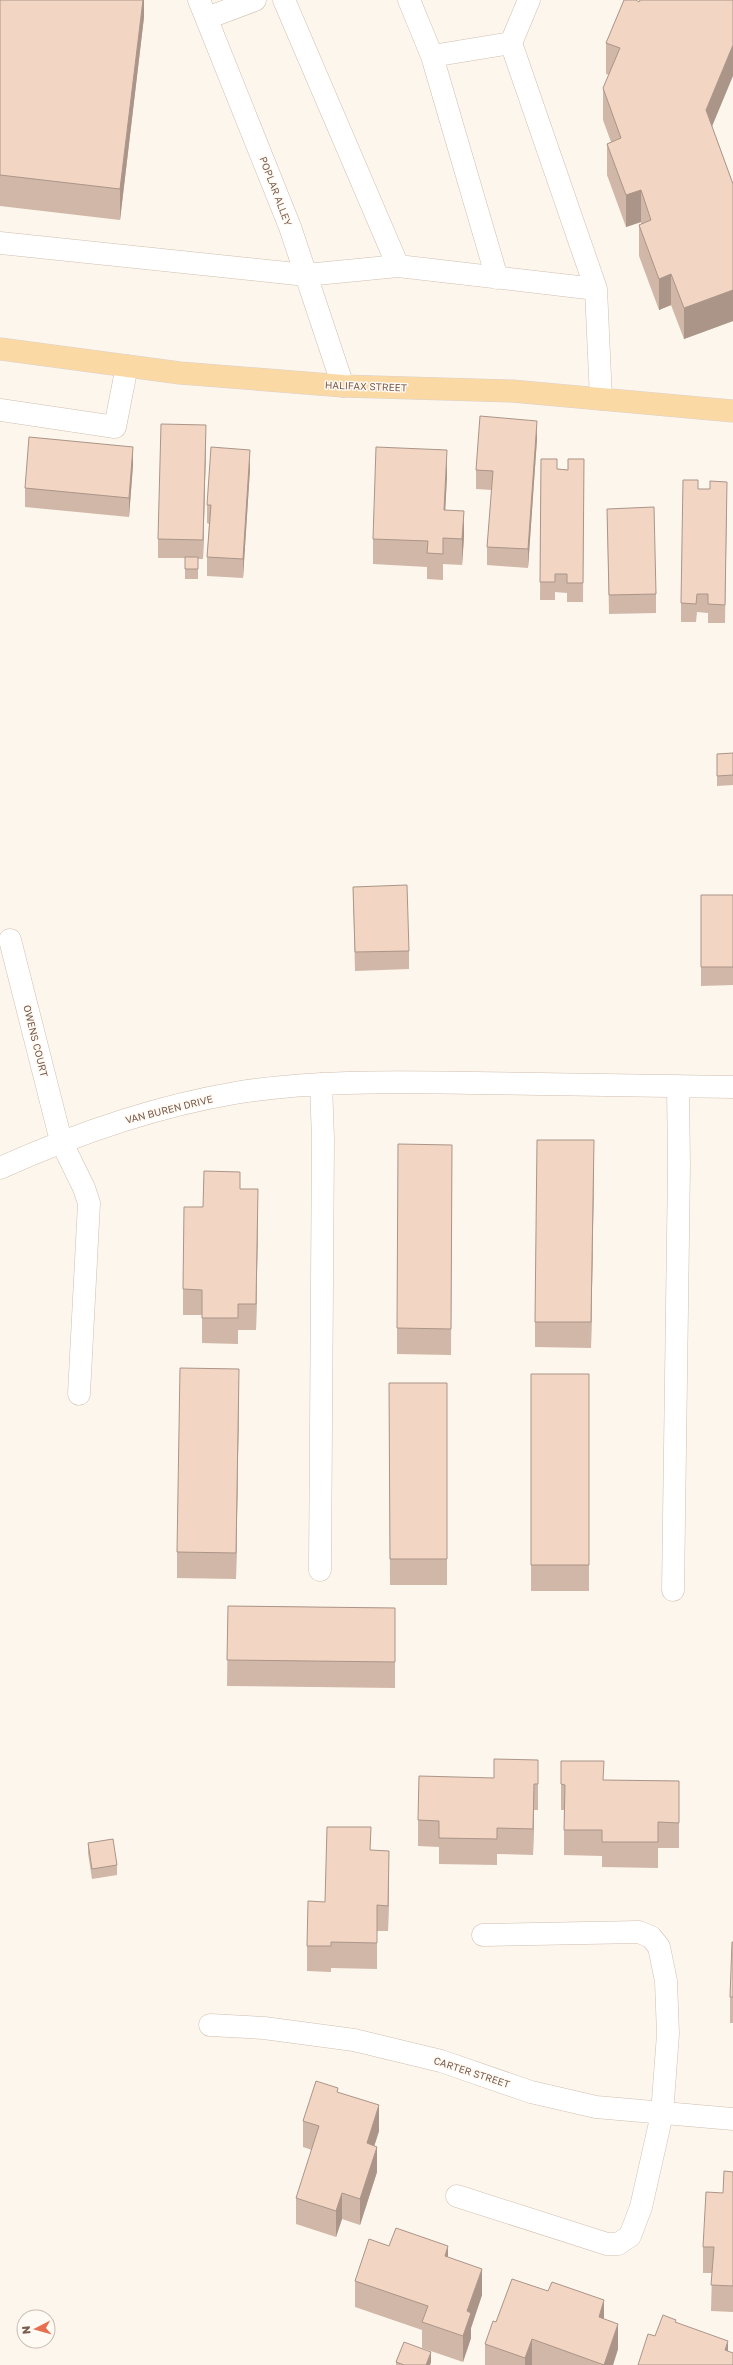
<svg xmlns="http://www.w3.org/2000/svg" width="733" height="2365" font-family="'Golos Text',sans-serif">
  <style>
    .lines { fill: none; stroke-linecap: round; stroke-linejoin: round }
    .minor-casing { stroke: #d1beb0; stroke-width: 23 }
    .major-casing { stroke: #dad1cd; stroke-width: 23 }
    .minor { stroke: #fff; stroke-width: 22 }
    .major { stroke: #fbd9a5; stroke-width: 22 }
    .wall { fill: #d1b7a8 }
    .shaded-wall { fill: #aa9588 }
    .building { fill: #f3d5c3; stroke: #aa9588 }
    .labels { text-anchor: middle; stroke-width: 3; stroke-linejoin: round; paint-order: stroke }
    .street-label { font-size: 10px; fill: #7a5c4d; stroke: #fffaf3 }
  </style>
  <rect width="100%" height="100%" fill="#fdf6ec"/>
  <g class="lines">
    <defs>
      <path id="minor" d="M199,0l91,227 53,159
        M284,0l114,266 198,23
        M409,0l23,56 79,-13
        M529,0l-18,43 85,246 5,110
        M207,18l48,-18
        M432,56l65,222
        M0,243l306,32 92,-9
        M0,410l115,17 12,-61
        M10,940l51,201 23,47 5,15 -10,191
        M0,1168c76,-34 152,-61 235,-75 79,-13 160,-11 239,-10 87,2 173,3 259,4
        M320,1570l3,-431 -2,-55
        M673,1590l6,-424 -1,-80
        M210,2025l54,3 90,12 87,21 90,31 65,15 137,12
        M457,2196l150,48h11l12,-8 11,-29 21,-93 6,-80 -2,-53 -7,-34 -8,-10 -12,-5 -156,3"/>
      <path id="major" d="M0,349l180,24 163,13 169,5 221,20"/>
    </defs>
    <use href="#minor" class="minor-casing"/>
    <use href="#major" class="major-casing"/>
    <use href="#minor" class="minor"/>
    <use href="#major" class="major"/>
  </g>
  <path class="wall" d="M0,0h144v17l-24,203 -120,-14z
    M624,0l88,126 21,58v137l-49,18 -13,-34 -12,5 -20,-54v-31l2,-1v-2l-15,5 -19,-52v-31l4,-2 -8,-22v-32l6,-13 -3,-1v-31z
    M537,439l-9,129 -41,-3v-18l5,-57 -16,-1v-19z
    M206,444l-3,115h-5v20h-13v-21h-27v-19z
    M541,459l16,10 11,1 16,-11 -1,143h-16v-9l-12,-1v8h-15z
    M133,465l-4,52 -104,-10v-19z
    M250,469l-7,109 -36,-2v-19l2,-33 -2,-1v-18z
    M447,476l-2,34 19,27 -2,28 -19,-1v16l-16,-1v-12l-54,-3v-25z
    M698,489l29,11 -2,123h-17v-10l-11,-1 -1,10h-15v-19z
    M607,509l49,85v19l-47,1z
    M733,753v32l-16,1v-32z
    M353,887l56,64v18l-54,2z
    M701,895h32v90l-32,1z
    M452,1145l-1,210 -54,-1v-26z
    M594,1166l-3,182 -56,-1v-25z
    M240,1189l18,26 -2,115h-18v14l-36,-1v-28h-19v-26l20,-82z
    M531,1374h58v217h-58z
    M389,1383h58v202h-57z
    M239,1395l-3,184 -59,-1v-26z
    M228,1606l167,2v80l-168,-2z
    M538,1760v50h-4l-1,45 -36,-1v11l-58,-1v-17l-21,-1v-26z
    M561,1761l43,19 75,1v67h-21v20l-56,-1v-11l-38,-1v-45h-3z
    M88,1843l29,22v10l-25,4 -4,-26z
    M371,1850l18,27 -1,54h-11v38l-46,-1v4l-24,-1v-25l18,-44z
    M733,1942v81h-3v-26z
    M338,2092l41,39 -5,15 3,26 -17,53 -18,-6 -6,18 -40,-13v-26l16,-48 -9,-3v-26z
    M733,2172v140l-22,-1 1,-38h-9v-26l20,-54z
    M389,2246l59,11 34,38 -11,33v10l-8,24 -41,-14v-18l-67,-23v-26z
    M604,2319l14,30 -5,16h-128v-21l11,-22z
    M396,2362h35l-1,3h-34z"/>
  <path class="shaded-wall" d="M143,0h1v17l-24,203v-31z
    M733,45v31l-27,65v-31z
    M641,190v32l-15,5v-32z
    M671,274v31l-12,5v-31z
    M733,290v31l-49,18v-31z
    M537,421v18l-9,129v-19z
    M206,425v19l-3,115v-19z
    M133,447v18l-4,52v-19z
    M250,450v19l-7,109v-19z
    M447,450v26l-3,60v-26z
    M464,511v26l-2,28v-26z
    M594,1140v26l-3,182v-26z
    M258,1189v26l-2,115v-26z
    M239,1369v26l-3,184v-26z
    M534,1784v26l-1,45v-26z
    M389,1851v26l-1,54v-25z
    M379,2105v26l-12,38v-26z
    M377,2147v25l-17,53v-26z
    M342,2193v26l-6,18v-26z
    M448,2246v26l-3,-16z
    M482,2269v26l-11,33v10l-8,24v-26l4,-25z
    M604,2300v26l-5,-9z
    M618,2324v25l-5,16h-9z
    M532,2339v26h-7v-7z
    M728,2341v24l-3,-15z
    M431,2352v10l-1,3h-4z"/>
  <path class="building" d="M0,0h143l-23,189 -120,-14z
    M624,0h12l3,2 1,-2h93v45l-27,65 27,74v106l-49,18 -13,-34 -12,5 -20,-54 12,-5 -10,-30 -15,5 -19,-51 14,-6 -18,-50 17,-40 -14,-5z
    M480,416l57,5 -9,128 -41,-2 6,-76 -17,-1z
    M161,424l45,1 -3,115 -45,-1z
    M29,437l104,10 -4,51 -104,-10z
    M211,447l39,3 -7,109 -36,-2 4,-52h-4z
    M376,447l71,3 -3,60 20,1 -2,28 -19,-1v16l-16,-1 1,-12 -55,-2z
    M541,459h16v10l11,1v-11h16l-1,124h-16v-9h-12v8h-15z
    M683,480h15v9h12v-8l17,1 -2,123 -17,-1v-10h-11l-1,10 -15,-1z
    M654,507l2,87 -47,1 -2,-86z
    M185,557h13v12h-13z
    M733,753v22l-16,1v-22z
    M407,885l2,66 -54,1 -2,-65z
    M701,895h32v72h-32z
    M537,1140h57l-3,182h-56z
    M398,1144l54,1 -1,184 -54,-1z
    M204,1171l36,1v17h18l-2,115h-18v14h-36v-28l-19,-1 1,-82h19z
    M180,1368l59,1 -3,184 -59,-1z
    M531,1374h58v191h-58z
    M389,1383h58v176h-57z
    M228,1606l167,2v54l-168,-2z
    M494,1759l44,1v24h-4l-1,45 -36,-1v11l-58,-1v-17l-21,-1 1,-44 75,2z
    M561,1761h43l-1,19 76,1v42l-21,-1v20h-56v-12h-38l1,-45 -4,-1z
    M327,1827h44l-1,23 19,1 -1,55 -11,-1v38l-46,-1v4h-24l1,-45 17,1z
    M113,1839l4,26 -25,4 -4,-26z
    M732,1942h1v55h-3z
    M316,2081l22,7 -1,4 42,13 -12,38 10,4 -17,52 -18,-6 -6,18 -40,-13 23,-72 -16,-5z
    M724,2171l9,1v114l-22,-1 3,-38h-11l3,-55 17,1z
    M396,2228l52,18 -3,10 37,13 -15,42 4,2 -8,23 -41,-14 6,-16 -73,-25 14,-42 20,7z
    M512,2279l36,12 4,-9 52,18 -5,17 19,7 -14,41 -72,-26 -7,19 -40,-14 8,-23 3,1z
    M663,2315l13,5 -1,2 53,19 -3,9 8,3v12h-95l10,-31 7,2z
    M404,2342l27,10 -5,13h-22l-8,-3z"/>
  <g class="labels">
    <g class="street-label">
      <text transform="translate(276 191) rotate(69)" y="4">POPLAR ALLEY</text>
      <text transform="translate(366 386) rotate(2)" y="4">HALIFAX STREET</text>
      <text transform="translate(36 1041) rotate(76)" y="4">OWENS COURT</text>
      <text transform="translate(169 1109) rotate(-14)" y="4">VAN BUREN DRIVE</text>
      <text transform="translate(472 2072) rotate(18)" y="4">CARTER STREET</text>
    </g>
  </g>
  <g transform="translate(36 2329) rotate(264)"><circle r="19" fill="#fffaf3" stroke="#cabbb1"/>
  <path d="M0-3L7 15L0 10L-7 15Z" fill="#e76f51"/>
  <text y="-6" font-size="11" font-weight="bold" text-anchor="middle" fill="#7a5c4d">N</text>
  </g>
</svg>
